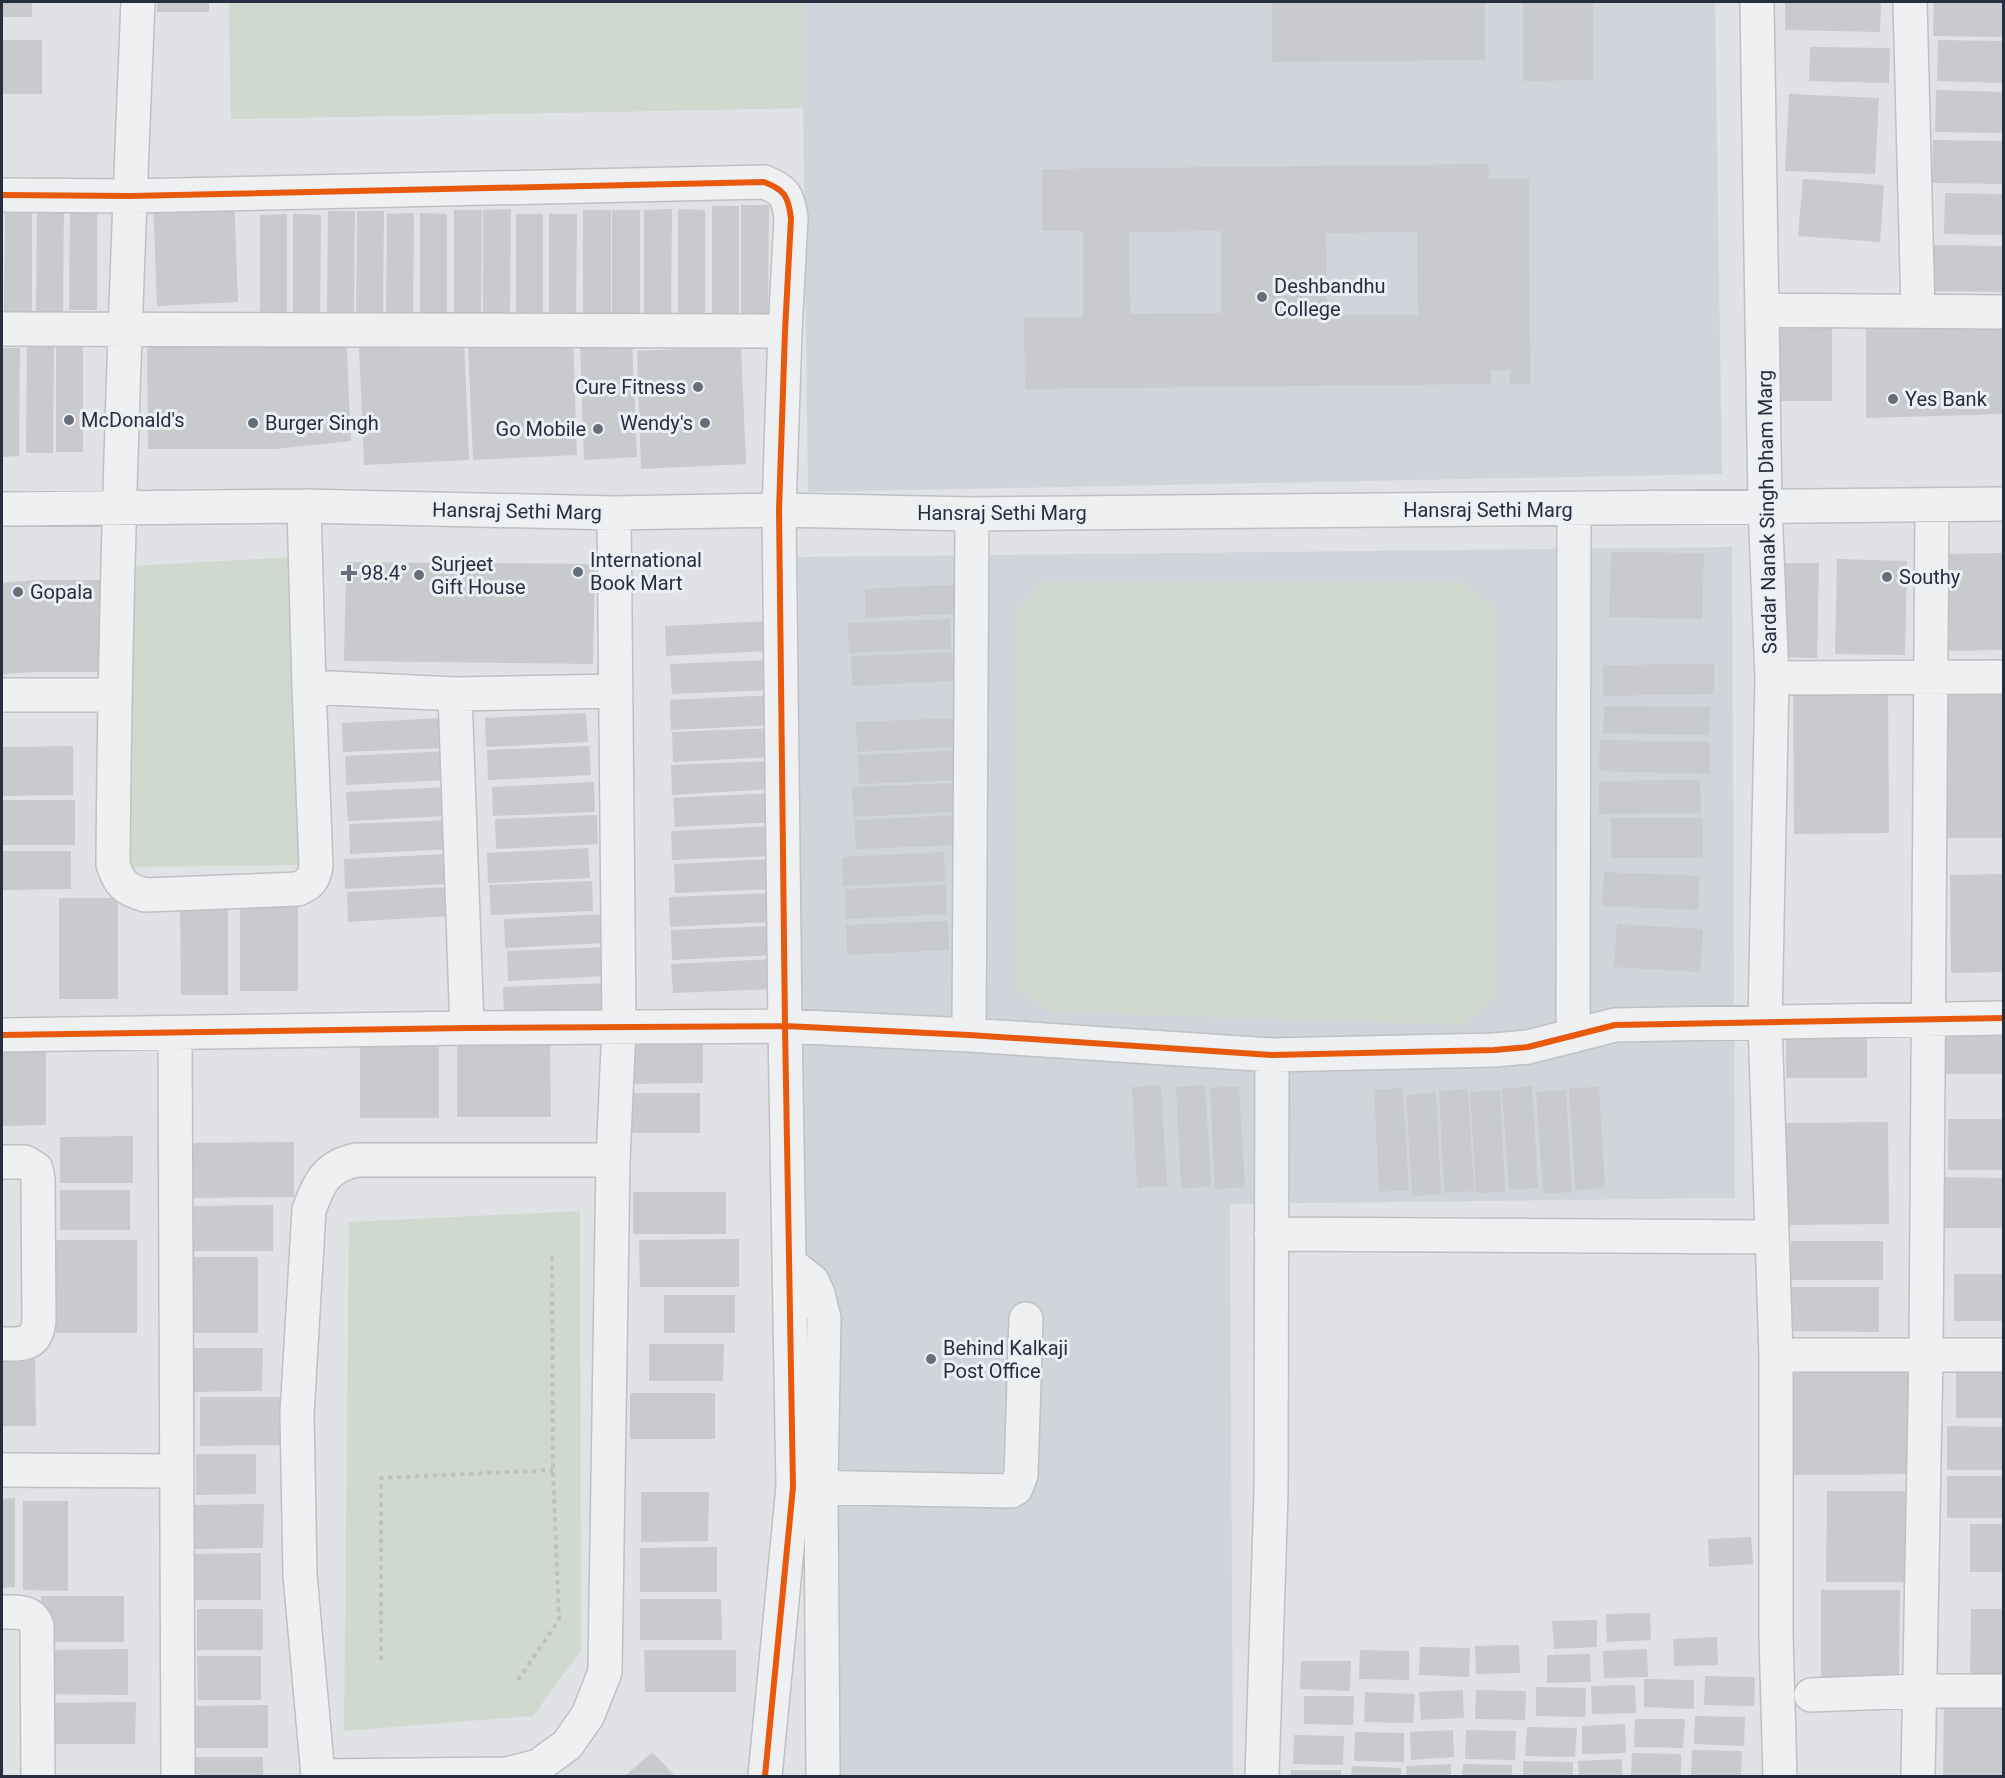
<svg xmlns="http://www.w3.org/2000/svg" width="2005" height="1778" font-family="Roboto,sans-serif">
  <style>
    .built { fill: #d0d5dc }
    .green { fill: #d0d9cf }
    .building { fill: #c8cacd; fill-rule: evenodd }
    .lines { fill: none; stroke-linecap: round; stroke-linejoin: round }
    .minor-casing { stroke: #bec0c3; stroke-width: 36 }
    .path { stroke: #bfc0c5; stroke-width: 4; stroke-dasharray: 4.5 4.5; stroke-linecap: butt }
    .minor { stroke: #eff0f2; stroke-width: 33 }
    .cycleway-casing { stroke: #ecf0f5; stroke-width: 10 }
    .cycleway { stroke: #e8590c; stroke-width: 6 }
    .poi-dot { fill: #666e79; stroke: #ecf0f5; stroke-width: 2 }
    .labels { text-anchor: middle; stroke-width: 6; stroke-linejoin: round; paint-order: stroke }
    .poi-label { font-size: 20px; fill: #252f3f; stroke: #ecf0f5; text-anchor: start }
    .street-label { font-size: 20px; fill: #252f3f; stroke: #ecf0f5 }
  </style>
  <rect width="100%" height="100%" fill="#e0e2e5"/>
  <path class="built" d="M229,2h1486l7,472 -914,18 -5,-384 -572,11z
    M1732,547l3,651 -505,6 3,572h-428l-7,-1219z"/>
  <path class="green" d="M229,2h576l-2,106 -572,11z
    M294,557l6,308 -171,2 2,-301z
    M1459,581l37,27 -1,390 -32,27 -412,-13 -35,-24v-376l24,-30z
    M580,1211l1,440 -48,65 -189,15 5,-509z"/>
  <path class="building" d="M2,2h30v15h-30z
    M157,2h52v10h-52z
    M1272,2h213v58l-213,2z
    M1523,2h70v78l-70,1z
    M1785,2h96l-1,30 -95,-2z
    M1934,2h70v35l-71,-1z
    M2,40h40v54h-40z
    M1938,40l66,1v42l-67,-2z
    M1810,47l80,1 -1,35 -80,-2z
    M1936,90l68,2v41l-69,-1z
    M1789,94l90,4 -4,76 -90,-3z
    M1933,140l71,1v43l-72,-1z
    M1488,164l1,15h40l1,205h-20v-14l-19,1v13l-466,5 -1,-72h59v-86h-41v-62zM1221,231v82l-91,1 -1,-82zM1417,232l1,83h-91l-1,-82z
    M1803,179l81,6 -4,57 -82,-6z
    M1945,193l59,1v41l-60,-1z
    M234,195l4,107 -81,4 -4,-108z
    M70,202h27v108h-28z
    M37,205h27l-1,108h-27z
    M741,205h28l-1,108 -27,1z
    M712,206h27v108h-27z
    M5,209h27v108h-28z
    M511,209l-1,108h-27v-107z
    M672,209l-1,108h-27v-107z
    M678,209l27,1v107l-27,1z
    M454,210h28l-1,108h-27z
    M583,210h28v109h-28z
    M612,210h28v108h-28z
    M328,211h27l-1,108h-27z
    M357,211h27l-1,107 -27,1z
    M414,213l-1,108h-27l1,-107z
    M420,213l27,1v107h-27z
    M287,214v109l-27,-1v-107z
    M293,214l28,1 -1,107 -27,1z
    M516,214h27v108h-27z
    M549,214h28l-1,108h-27z
    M1932,245l72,1v46l-73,-1z
    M1866,316h138v98l-138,4z
    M1772,317h60v84h-60z
    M346,331l5,110 -75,8h-128l-1,-113z
    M573,337l4,118 -104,5 -5,-118z
    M632,340l5,117 -53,3 -4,-118z
    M464,341l5,119 -105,5 -5,-118z
    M27,344l27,1 -1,108h-27z
    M56,344l27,1v107h-27z
    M741,346l5,118 -105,5 -4,-118z
    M2,348h18l-1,108 -17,1z
    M1611,552l93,1 -2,66 -93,-2z
    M2004,553v97l-67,1 3,-97z
    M1837,559l70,2 -2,94 -70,-1z
    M346,562l249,2 -2,100 -249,-3z
    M1776,563h43l-2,95 -43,-1z
    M104,580v92h-70l-32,2v-91l32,-3z
    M967,584l1,29 -102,5 -1,-29z
    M950,619l1,30 -102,4 -1,-30z
    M767,621l1,30 -102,5 -1,-30z
    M952,652l2,29 -102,5 -1,-30z
    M772,660l1,30 -101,4 -2,-30z
    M1714,664v30l-111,2v-31z
    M1942,685h62v153h-61z
    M1888,688l1,145 -95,1 -1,-145z
    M772,695l1,30 -102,5 -1,-30z
    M1604,706l106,1 -1,28 -106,-2z
    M586,713l2,29 -102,5 -1,-29z
    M444,718l1,30 -102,4 -1,-29z
    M958,718v29l-101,5 -1,-30z
    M774,728l2,29 -103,5 -1,-30z
    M1600,740l110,2v32l-111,-3z
    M73,746v49l-71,1v-49z
    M589,746l2,29 -103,5 -1,-30z
    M960,750l2,30 -103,4 -1,-29z
    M447,751l1,29 -102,5 -1,-29z
    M772,761l2,28 -102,6 -1,-30z
    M1700,780l1,33 -102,1v-33z
    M594,782l1,30 -102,4 -1,-29z
    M953,783l2,29 -102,5 -1,-30z
    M448,787l1,29 -101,5 -2,-29z
    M775,793l2,29 -102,5 -2,-29z
    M2,800h73v45h-73z
    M597,815l1,29 -102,5 -1,-30z
    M956,815l2,30 -102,4 -2,-29z
    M1611,818h92v40h-92z
    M451,820l1,29 -102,5 -1,-30z
    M773,826l1,30 -102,4 -1,-29z
    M588,848l2,30 -102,5 -1,-30z
    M2,851h69v38l-69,1z
    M944,852l1,29 -102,5 -1,-29z
    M446,854l1,30 -102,5 -1,-30z
    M776,859l1,30 -102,4 -1,-29z
    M1604,872l96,4 -2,34 -96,-4z
    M2004,874v98l-53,1 -1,-98z
    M592,881l1,30 -102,4 -2,-30z
    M946,885l1,29 -101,5 -1,-30z
    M449,887l1,29 -102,6 -1,-30z
    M770,893l1,29 -101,5 -1,-30z
    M298,895v96h-58v-95z
    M59,898h59v101h-59z
    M228,908v87h-47l-1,-86z
    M606,914l1,29 -102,5 -1,-29z
    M948,921l1,29 -102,5 -1,-30z
    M1617,924l86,5 -3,43 -86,-5z
    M773,926l1,29 -102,5 -1,-30z
    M609,947v29l-101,5 -1,-30z
    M773,959l1,30 -101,4 -2,-29z
    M605,983l1,29 -102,5 -1,-30z
    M1933,1023h71v51h-71z
    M1786,1027h81v51h-81z
    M703,1034v49l-76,1v-49z
    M3,1039h43v86l-43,1z
    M360,1039h79v79h-79z
    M550,1040l1,77h-94v-76z
    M1161,1085l6,101 -30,2 -5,-101z
    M1205,1085l6,102 -30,1 -5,-101z
    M1239,1086l6,101 -30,2 -5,-101z
    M1532,1086l6,102 -29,2 -7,-101z
    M1599,1087l6,101 -30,2 -6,-102z
    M1403,1088l6,102 -30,2 -5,-102z
    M1468,1089l6,102 -30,2 -5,-102z
    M1500,1090l5,102 -29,1 -6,-101z
    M1566,1090l6,102 -29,2 -7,-102z
    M1436,1092l5,102 -29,2 -6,-101z
    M619,1093h81v40h-82z
    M1948,1119h56v51h-56z
    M1888,1122l1,102 -106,1 -1,-102z
    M133,1136v47h-73v-46z
    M294,1142v55l-106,1v-55z
    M1933,1177l71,1v50h-71z
    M60,1190h70v40h-70z
    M633,1192h93v42h-93z
    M273,1205v46h-82v-45z
    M739,1239v48h-99l-1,-47z
    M56,1240h81v93h-81z
    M1791,1241h92v39h-92z
    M191,1257h67v76h-67z
    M1954,1274h50v47h-50z
    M1788,1287h91v45l-92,-1z
    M664,1295h71v38h-71z
    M649,1344h75l-1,37h-74z
    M194,1348h69l-1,43 -68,1z
    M2,1350h33l1,76h-34z
    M1956,1364h48v54h-48z
    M1916,1369l1,105 -127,1 -1,-105z
    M630,1393h85v46h-85z
    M200,1397h83v48l-83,1z
    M1947,1426l57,1v43h-57z
    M196,1454h60v40l-60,1z
    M1947,1476h57v42h-57z
    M1827,1491h78v91h-79z
    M641,1492h68l-1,49 -67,1z
    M15,1498v89l-13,1v-89z
    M23,1501h45v90l-45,-1z
    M264,1504l-1,44 -72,1v-44z
    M1970,1524h34v48h-34z
    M1751,1537l2,27 -44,3 -1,-28z
    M717,1547v45h-77v-44z
    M261,1553v47h-68l-1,-46z
    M1821,1590h79l-1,91h-78z
    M41,1596h83v46h-83z
    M640,1599h81l1,41h-82z
    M197,1609h66v41h-66z
    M1971,1609h33v73h-34z
    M1650,1613l1,27 -44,2 -1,-28z
    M1597,1620v27l-43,2 -2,-28z
    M1717,1637l1,28 -44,1 -1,-27z
    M1519,1645l1,28 -44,1 -1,-28z
    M1420,1647l50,1 -1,29 -50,-2z
    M128,1649v46l-86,-1v-44z
    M1647,1649l1,28 -44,1 -1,-27z
    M644,1650h92v42h-91z
    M1360,1650l49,1v29l-50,-1z
    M1590,1654l1,28 -44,1v-28z
    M197,1656h64v44h-63z
    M1301,1661h50l-1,30 -50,-2z
    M1705,1676l50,1 -1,29 -50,-1z
    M1644,1679l50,1v29l-50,-2z
    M1635,1685l1,28 -44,1 -1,-28z
    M1536,1687l50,1 -1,29 -49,-1z
    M1463,1690l1,28 -43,2 -2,-28z
    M1476,1690l50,1 -1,29 -50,-1z
    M1365,1692l50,2 -2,29 -49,-1z
    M1944,1695h60v81h-61z
    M1304,1696h50l-1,29 -49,-1z
    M136,1702l-1,42h-91l1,-41z
    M268,1705v43h-72v-42z
    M1695,1716l50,1 -1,29 -50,-2z
    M1635,1719h50l-2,29 -49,-1z
    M1625,1724l1,29 -44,1v-28z
    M1527,1727l50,1 -2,29 -50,-1z
    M1453,1730l1,27 -43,3 -1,-28z
    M1466,1730l50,1 -1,29 -50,-1z
    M1355,1732l49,1v29l-50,-1z
    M1294,1735l50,1 -1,29 -50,-1z
    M1692,1750l50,1 -1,25h-50z
    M652,1752l23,24h-50z
    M1632,1753l49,1v22h-50z
    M195,1757h68v19h-67z
    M1622,1759v17h-43l-1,-15z
    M1523,1761l50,1v14h-50z
    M1451,1764v12h-44l-1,-10z
    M1463,1764l49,1v11h-50z
    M1352,1766l49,2v8h-50z
    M1291,1770h50v6h-50z"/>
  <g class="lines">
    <defs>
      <path id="minor" d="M138,2c-12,287 -23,575 -25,862 6,20 12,25 32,31l153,-6c12,-5 16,-10 18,-23l-7,-179 -5,-181
        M1757,2l8,504 7,172 -7,345 11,332v280l4,141
        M1910,2l8,309
        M2,195l128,1 634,-14c21,8 24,14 27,36l-6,113 -6,179 6,516 8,461 -28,289
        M1762,310l242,2
        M2,329l783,2
        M2,509l302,-3 310,7 165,-3 193,4 1032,-10
        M1772,678l232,-1
        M309,687l146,7 161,-3
        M455,694l12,334
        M2,695h112
        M175,1033l3,743
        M2,1035l465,-7 318,-2 184,9 303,20 222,-5 34,-3 87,-22 389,-7
        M969,1035l3,-521
        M1573,1036l1,-527
        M2,1162h23l11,7 2,10 1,141c-2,26 -16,24 -37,24
        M1271,1234l501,3
        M789,1263l23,18 6,13 6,24 -3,169 2,289
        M1776,1355h228
        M2,1470l174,1
        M800,1487l211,4 5,-3 5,-13 5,-156
        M2,1612c14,0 30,-2 35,14l1,150
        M1811,1695l107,-4h86
        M318,1776l189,-2 31,-8 29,-21 21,-30 17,-43 8,-512 6,-133 -5,-514
        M318,1776l-18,-201 -3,-161 12,-204c10,-27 17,-44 48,-50h256
        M1262,1776l9,-283 1,-438
        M1918,1776l8,-421 6,-850"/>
    </defs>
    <use href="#minor" class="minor-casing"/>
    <path class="path" d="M381,1660v-182l172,-8
      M518,1680l41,-60 -6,-150 -1,-216"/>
    <use href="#minor" class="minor"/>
    <defs>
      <path id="cycleway" d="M2,195l128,1 634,-14c21,8 24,14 27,36l-6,113 -6,179 6,516 8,461 -28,289
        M2,1035l465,-7 318,-2 184,9 303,20 222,-5 34,-3 87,-22 389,-7"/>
    </defs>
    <use href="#cycleway" class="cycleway-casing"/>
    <use href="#cycleway" class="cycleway"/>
  </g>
  <g class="poi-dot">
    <circle cx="1262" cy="297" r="6"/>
    <circle cx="698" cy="387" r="6"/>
    <circle cx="1893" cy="399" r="6"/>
    <circle cx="69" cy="420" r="6"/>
    <circle cx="253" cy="423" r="6"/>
    <circle cx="705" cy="423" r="6"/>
    <circle cx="598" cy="429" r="6"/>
    <circle cx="578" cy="572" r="6"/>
    <path d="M346 564h6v6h6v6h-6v6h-6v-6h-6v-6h6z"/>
    <circle cx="419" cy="575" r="6"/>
    <circle cx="1887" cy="577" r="6"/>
    <circle cx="18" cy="592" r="6"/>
    <circle cx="931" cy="1359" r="6"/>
  </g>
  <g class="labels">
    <g class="poi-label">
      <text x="1274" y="293">Deshbandhu<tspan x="1274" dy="23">College</tspan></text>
      <text x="686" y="394" text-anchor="end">Cure Fitness</text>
      <text x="1905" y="406">Yes Bank</text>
      <text x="81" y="427">McDonald's</text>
      <text x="265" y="430">Burger Singh</text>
      <text x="693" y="430" text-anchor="end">Wendy's</text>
      <text x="586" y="436" text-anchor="end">Go Mobile</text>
      <text x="590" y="567">International<tspan x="590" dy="23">Book Mart</tspan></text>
      <text x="431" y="571">Surjeet<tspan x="431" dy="23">Gift House</tspan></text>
      <text x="361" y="580">98.4°</text>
      <text x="1899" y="584">Southy</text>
      <text x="30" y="599">Gopala</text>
      <text x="943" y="1355">Behind Kalkaji<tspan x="943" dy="23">Post Office</tspan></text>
    </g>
    <g class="street-label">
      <text x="1488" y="517">Hansraj Sethi Marg</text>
      <text transform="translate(517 511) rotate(1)" y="7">Hansraj Sethi Marg</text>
      <text transform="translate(1767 512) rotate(-91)" y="7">Sardar Nanak Singh Dham Marg</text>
      <text x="1002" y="520">Hansraj Sethi Marg</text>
    </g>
  </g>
  <rect width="2005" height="1778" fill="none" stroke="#252f3f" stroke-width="6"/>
</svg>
